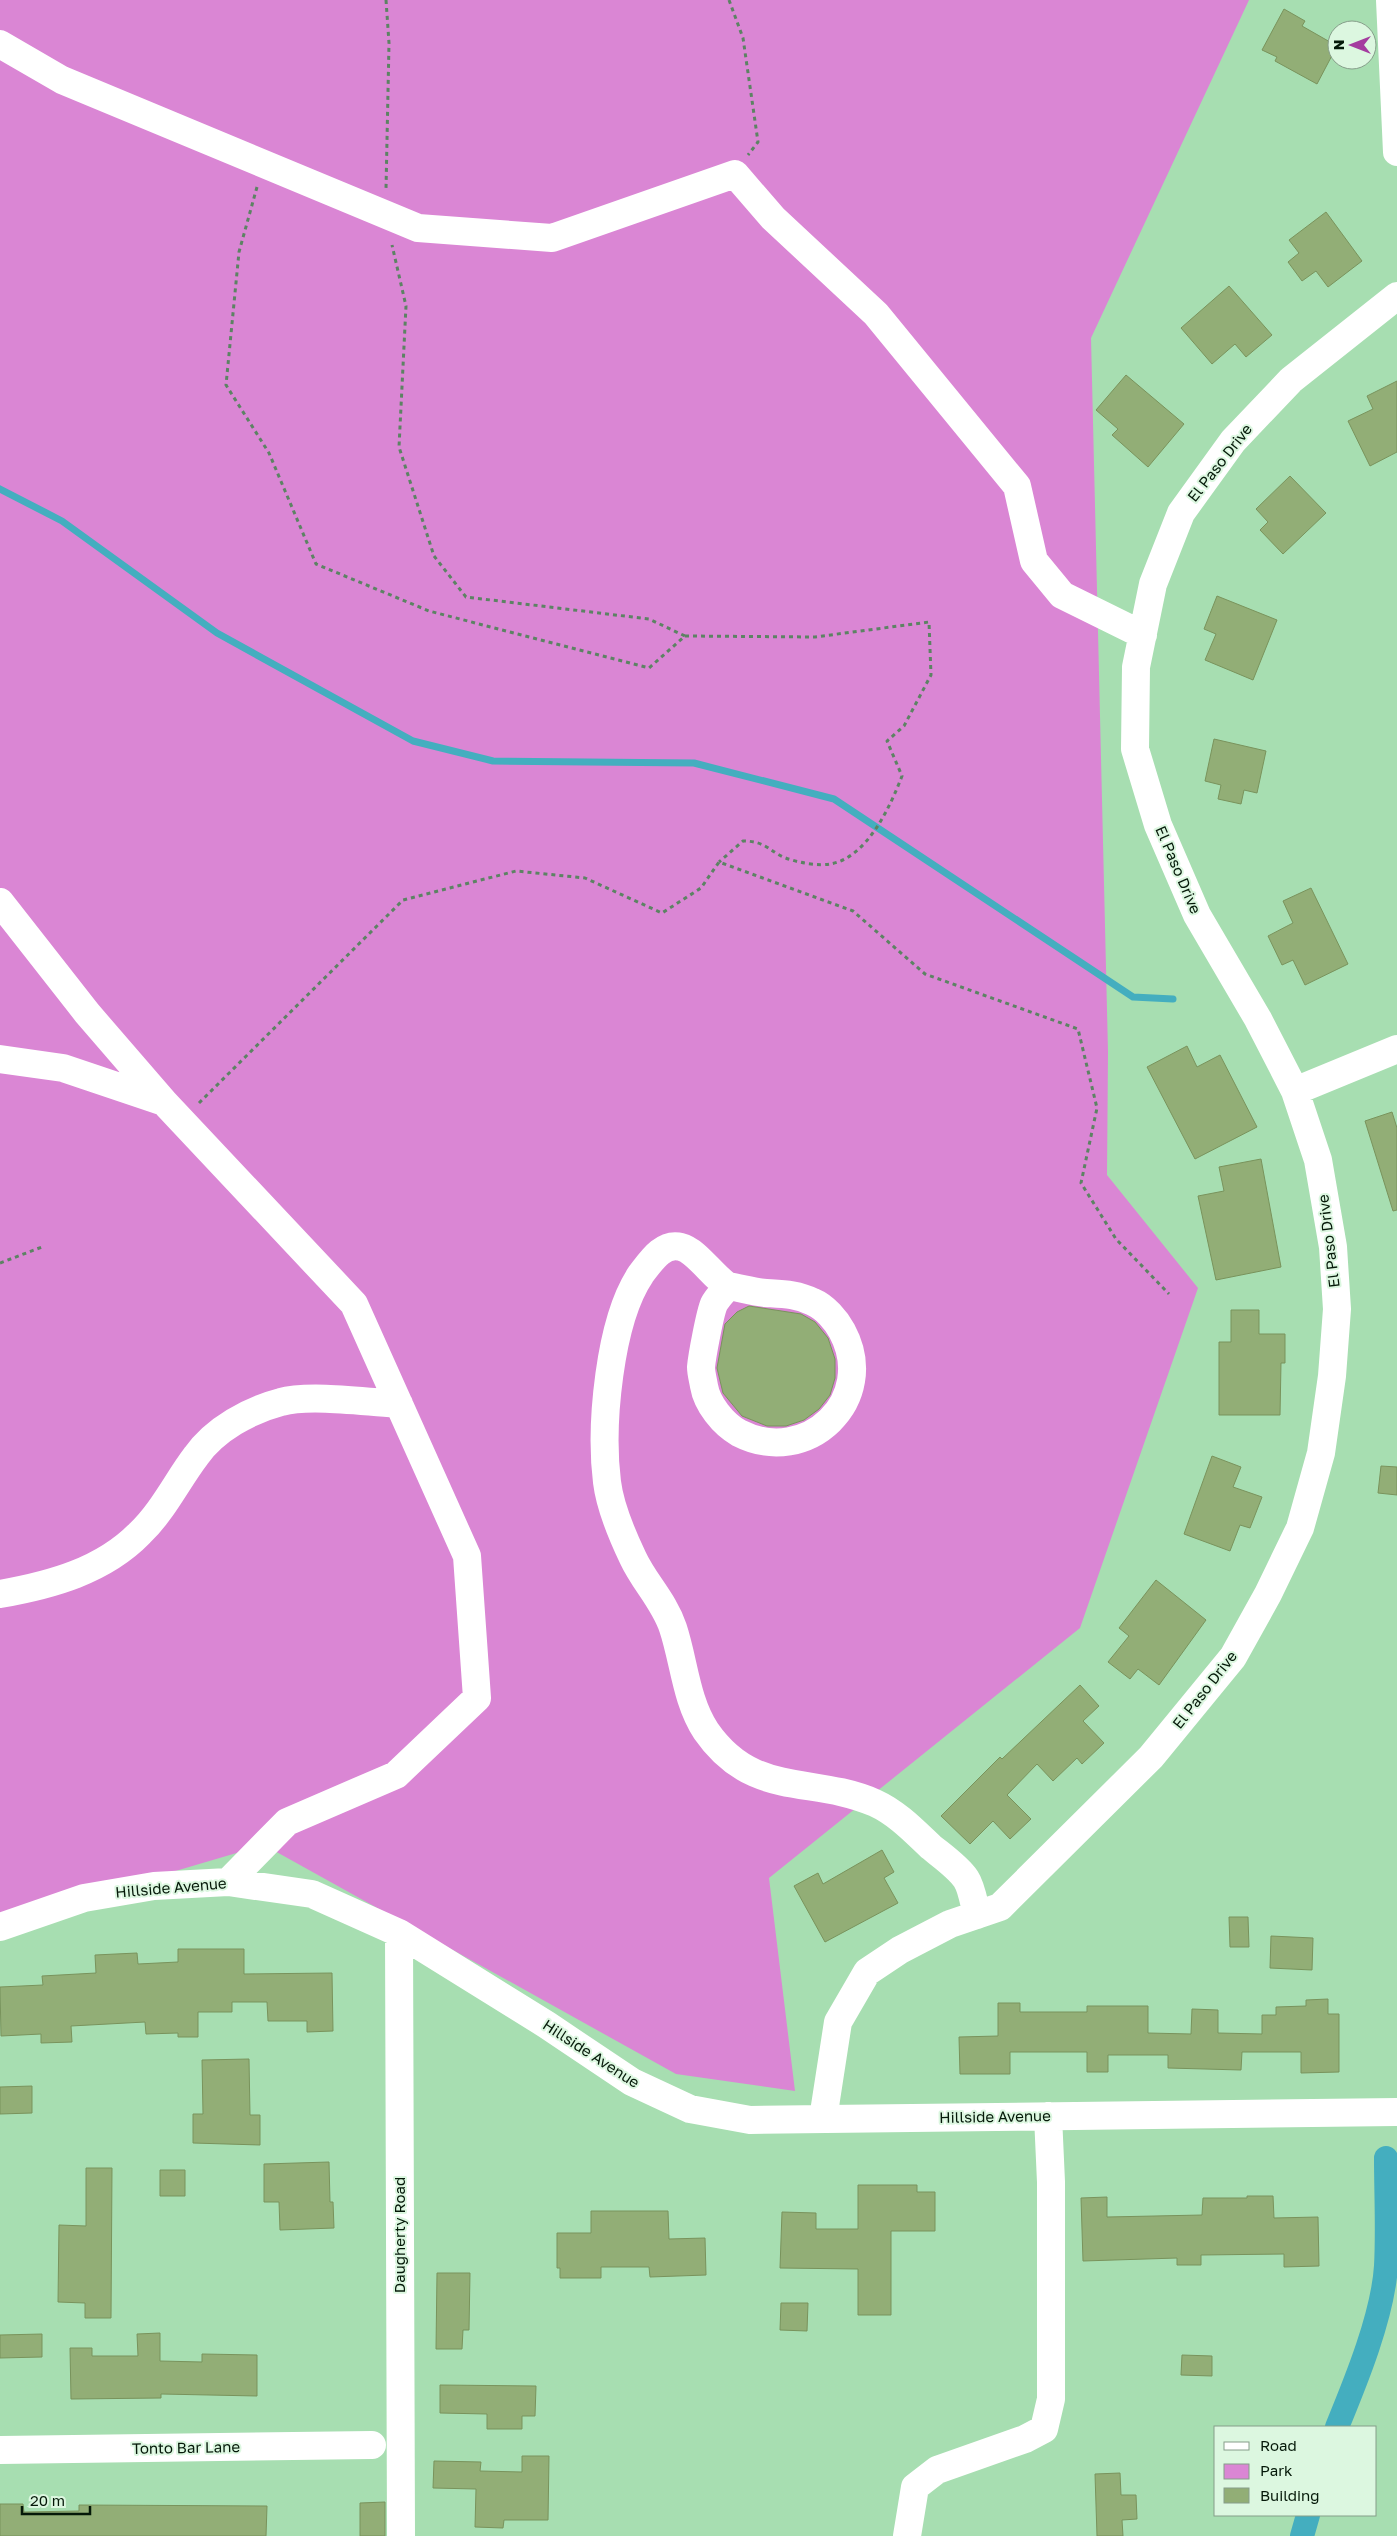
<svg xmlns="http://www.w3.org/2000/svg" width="1397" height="2536" font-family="'Golos Text',sans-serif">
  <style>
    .green { fill: #da86d4 }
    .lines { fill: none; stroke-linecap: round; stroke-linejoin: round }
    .stream { stroke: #44aebf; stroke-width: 7 }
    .canal { stroke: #44aebf; stroke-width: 24 }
    .building { fill: #92ae76; stroke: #79935c }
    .path { stroke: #5c8363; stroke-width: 3; stroke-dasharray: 4 4; stroke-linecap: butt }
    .minor { stroke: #fff; stroke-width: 28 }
    .labels { text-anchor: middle; stroke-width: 4; stroke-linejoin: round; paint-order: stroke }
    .street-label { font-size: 15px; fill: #051909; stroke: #dcf7e0 }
  </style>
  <rect width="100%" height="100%" fill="#a7deb1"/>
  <path class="green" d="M0,0h1249l-158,338 17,714 -1,123 91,113 -118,340 -311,250 26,213 -119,-17 -412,-229 -180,53 -84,29z"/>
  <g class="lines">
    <path class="stream" d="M0,489l62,32 155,112 196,108 80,20 201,2 140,36 299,198 40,2"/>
    <path class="canal" d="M1337,2427c19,-46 46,-112 49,-161 2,-36 0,-72 0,-108
      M1302,2536l6,-21"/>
  </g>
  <path class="building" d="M1284,9l21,12 -3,5 35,20 -20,38 -42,-23 2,-4 -15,-7z
    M1326,212l36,49 -34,26 -12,-16 -14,10 -14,-19 11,-9 -10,-13z
    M1229,286l43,49 -26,22 -11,-13 -23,20 -31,-36z
    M1126,375l58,49 -36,43 -36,-32 6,-6 -22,-19z
    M1397,381v71l-27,14 -22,-45 25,-12 -6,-13z
    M1290,476l36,37 -43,41 -23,-24 8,-8 -12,-13z
    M1217,596l60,24 -24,60 -48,-20 11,-26 -12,-5z
    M1214,739l52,12 -9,42 -13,-3 -3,14 -23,-5 3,-14 -16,-4z
    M1311,888l37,76 -43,21 -12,-25 -11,5 -14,-29 25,-13 -10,-22z
    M1187,1046l10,21 23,-12 37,72 -62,32 -48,-92z
    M1392,1112l5,16v82l-4,1 -28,-90z
    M1261,1159l20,108 -65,13 -18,-84 26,-5 -5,-24z
    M749,1306l52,8 14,8 13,16 7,21v19l-5,17 -11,14 -15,11 -18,6h-19l-25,-10 -19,-23 -6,-25 8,-44 12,-12z
    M1231,1310h28v24h26v29h-4l-1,52h-61v-73h12z
    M1212,1456l29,11 -8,20 29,10 -12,31 -10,-3 -10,26 -46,-17z
    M1381,1466l16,1v28l-19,-2z
    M1156,1580l50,40 -47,65 -21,-16 -8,10 -22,-17 21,-26 -10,-8z
    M1080,1685l19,21 -16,15 21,22 -22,21 -5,-6 -24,23 -16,-17 -30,31 24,24 -21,20 -17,-18 -23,23 -29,-28 59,-59 2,2z
    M882,1850l12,22 -10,6 14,25 -73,39 -31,-56 24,-13 5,11z
    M1229,1917h19l1,30h-19z
    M1271,1936l42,2 -1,32 -42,-2z
    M178,1949h66v25l88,-1 1,58 -26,1v-11h-39l-1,-19h-35v10h-34v25h-20v-4l-32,1 -1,-12 -74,4 1,16 -31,1v-9l-40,2 -1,-49 43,-2 -1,-9 54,-3 -1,-18 42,-2 1,11 40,-2z
    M1328,1999v15h11v58l-38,1v-21h-59l-1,18 -73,-2v-13h-60v17h-21v-20h-77v22h-50l-1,-37 39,-1v-33h22v9h67v-6h61v27l43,1 1,-25 26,1v23l44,1v-19h14v-8l30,-1v-6z
    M249,2059l1,56h10v30l-67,-2v-29h10l-1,-54z
    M32,2086v27l-32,1v-27z
    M329,2162l1,40h3l1,26 -54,2 -1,-28h-15v-38z
    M86,2168h26l-1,150h-26v-15l-27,-1 1,-77 27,1z
    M160,2170h25v26h-25z
    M858,2185h59v7h18v39h-44v84h-33v-46l-78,-1 2,-56 34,1v16h42z
    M1247,2196h26l1,22 44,-1 1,49 -35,1v-13l-83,1v10h-24v-7l-94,3 -2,-63 26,-1v20l95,-2 1,-17h44z
    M591,2211h77l1,28 36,-1 1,37 -56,2 -1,-10h-48v11h-41v-10h-3v-35h34z
    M437,2273h33l-1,57h-6l-1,19h-26z
    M781,2303h27l-1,28 -27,-1z
    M160,2333v28l42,1v-8l55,1v41l-96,-2v4l-90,1 -1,-51h22v8h46l-1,-22z
    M42,2334v23l-42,1v-23z
    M1182,2355l30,1v20l-31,-1z
    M440,2385l96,1 -1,30h-13v13h-35v-15l-47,-1z
    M522,2456h27l-1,64h-44l-1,8 -28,-1 1,-38 -43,-1 1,-27 47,1 -1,9 42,1z
    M1120,2473l1,22h15l1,24 -15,1 1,16h-26l-2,-62z
    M385,2502v34h-25v-33z
    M0,2504h23l1,8 55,-1v-6l188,1 -1,30h-266z"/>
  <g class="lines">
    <path class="path" d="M386,0l3,43 -3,146
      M729,0l14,38 15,104 -10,13
      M257,187l-18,65 -13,133 43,68 47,111 113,47 220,57 36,-32 -36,-17 -183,-22 -32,-41 -35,-109 7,-141 -14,-61
      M685,636l130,1 114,-15 2,53 -27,51 -17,15 15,35c-12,31 -35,82 -72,88 -10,2 -29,-1 -38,-4 -21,-5 -23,-19 -49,-19l-24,21
      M199,1103l204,-203 113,-29 69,7 77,35 39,-25 18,-26 134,49 72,63 153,55 19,79 -16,75 35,56 53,55
      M0,1263l42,-16"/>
    <path class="minor" d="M1390,0l7,152
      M0,44l62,36 356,148 134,10 183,-64 38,44 103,96 141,172 17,75 28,34 81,40
      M0,902l87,111 76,88
      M0,1059l63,9 101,34 190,202 113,252 10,142 -81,77 -109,47 -59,60
      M1295,1091l102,-42
      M728,1286c-15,-9 -31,-35 -47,-39 -18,-5 -30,14 -40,27 -32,47 -41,152 -34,208 3,25 15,53 26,76 11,24 31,43 40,70 11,33 13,73 33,103 47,68 105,44 169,72 22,10 39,28 56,44 11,9 27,20 35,32 6,9 8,25 11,36
      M728,1286c13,2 25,6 38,7 17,1 31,1 47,9 12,5 23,18 29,29 37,68 -35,137 -103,102 -16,-9 -32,-29 -35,-47 -1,-6 -3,-13 -3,-19 1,-11 9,-54 13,-63 3,-6 10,-13 14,-18z
      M0,1594c51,-9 103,-23 140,-61 23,-22 37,-52 56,-77 19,-27 54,-46 85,-54 27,-8 88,0 118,2
      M0,1927l84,-29 70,-12 74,-4 84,12 87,39 148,92 85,57 58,27 60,11 647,-8
      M399,1933l2,603
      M823,2119l15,-97 29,-50 33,-22 50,-26 50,-17 151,-150 82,-100 35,-63 32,-66 21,-75 11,-77 5,-67 -4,-62 -15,-87 -23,-69 -37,-72 -61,-104 -39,-90 -23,-76 1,-82 17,-83 28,-71 52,-72 58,-61 106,-84
      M0,2450l372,-5
      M907,2536l8,-49 22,-17 88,-31 19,-10 7,-30v-217l-3,-66"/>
  </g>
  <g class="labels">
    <g class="street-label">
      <text transform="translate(1220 463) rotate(-52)" y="5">El Paso Drive</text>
      <text transform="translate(1178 870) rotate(67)" y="5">El Paso Drive</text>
      <text transform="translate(1329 1241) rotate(-97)" y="5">El Paso Drive</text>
      <text transform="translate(1205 1690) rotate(-52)" y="5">El Paso Drive</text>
      <text transform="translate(171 1888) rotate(-5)" y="5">Hillside Avenue</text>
      <text transform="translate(591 2054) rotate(33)" y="5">Hillside Avenue</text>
      <text transform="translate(995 2117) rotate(-1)" y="5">Hillside Avenue</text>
      <text transform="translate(400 2235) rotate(-90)" y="5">Daugherty Road</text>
      <text transform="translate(186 2448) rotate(-1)" y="5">Tonto Bar Lane</text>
    </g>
  </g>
  <rect x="1214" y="2426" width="162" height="90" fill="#dcf7e0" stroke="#869e8a"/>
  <rect x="1224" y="2442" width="25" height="8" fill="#ffffff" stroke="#869e8a"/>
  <text x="1260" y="2451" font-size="15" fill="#051909">Road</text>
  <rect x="1224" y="2464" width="25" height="15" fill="#da86d4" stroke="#869e8a"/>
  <text x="1260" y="2476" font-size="15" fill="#051909">Park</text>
  <rect x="1224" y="2488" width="25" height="15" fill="#92ae76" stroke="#869e8a"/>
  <text x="1260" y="2501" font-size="15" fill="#051909">Building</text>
  <g transform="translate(1352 45) rotate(270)"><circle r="24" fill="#dcf7e0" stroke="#869e8a"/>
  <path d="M0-4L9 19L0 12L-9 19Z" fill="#a43c9f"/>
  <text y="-8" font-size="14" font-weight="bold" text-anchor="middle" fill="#051909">N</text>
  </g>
  <path d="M22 2506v8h68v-8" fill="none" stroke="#051909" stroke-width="2.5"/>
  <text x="30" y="2506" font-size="15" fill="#051909" stroke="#dcf7e0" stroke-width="4" paint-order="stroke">20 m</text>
</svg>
